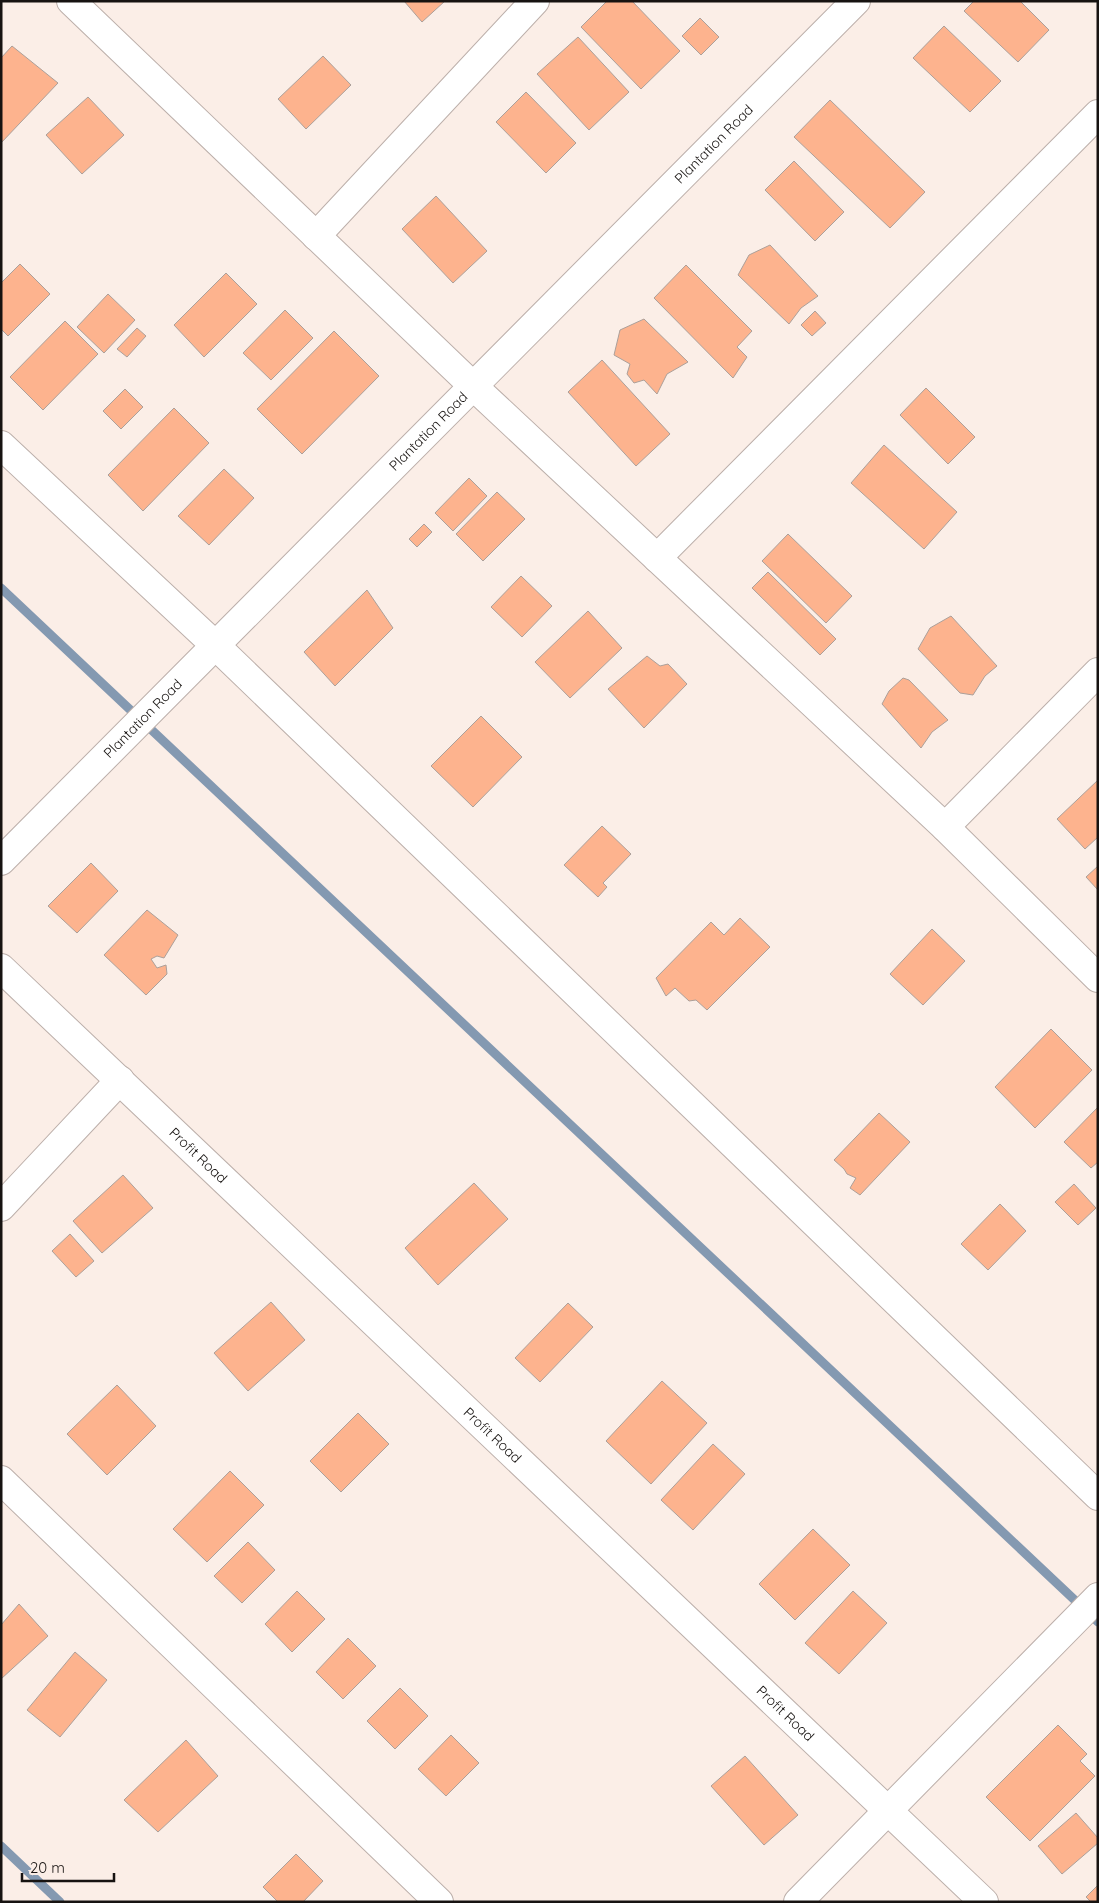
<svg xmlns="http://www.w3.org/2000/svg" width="1099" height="1903" font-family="Quicksand,sans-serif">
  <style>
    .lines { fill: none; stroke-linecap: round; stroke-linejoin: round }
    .stream { stroke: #8499b1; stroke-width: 9 }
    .building { fill: #fdb38e; stroke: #aca09a }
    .minor-casing { stroke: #bcafaa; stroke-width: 30 }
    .minor { stroke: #fff; stroke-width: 28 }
    .labels { text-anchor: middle; stroke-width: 5; stroke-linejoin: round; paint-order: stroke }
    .street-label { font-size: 14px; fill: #171311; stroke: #fbeee7 }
  </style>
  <rect width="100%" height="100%" fill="#fbeee7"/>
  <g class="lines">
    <path class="stream" d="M1,588l1097,1034
      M1,1846l59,56"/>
  </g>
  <path class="building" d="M404,1h41l-23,21z
    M607,1h25l48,50 -39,38 -60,-62z
    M974,1h46l29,29 -31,32 -54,-51z
    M700,18l19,19 -18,18 -19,-19z
    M944,26l57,55 -31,31 -57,-54z
    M578,37l51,55 -40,38 -52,-56z
    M12,46l46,37 -57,60v-85z
    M323,56l28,29 -45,44 -28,-30z
    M526,92l50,51 -30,30 -50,-51z
    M88,97l36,38 -42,39 -36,-39z
    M830,100l95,92 -35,36 -96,-91z
    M794,161l50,51 -29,29 -50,-51z
    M436,196l51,55 -34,32 -51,-54z
    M770,245l48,51 -17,12 -12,16 -51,-49 11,-20z
    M20,264l30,30 -42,42 -7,-7v-46z
    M686,265l66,66 -15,16 10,10 -14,21 -79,-80z
    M226,273l31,31 -53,53 -30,-32z
    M108,294l27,26 -31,33 -27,-26z
    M285,310l28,28 -42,42 -28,-27z
    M815,311l11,12 -14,13 -11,-11z
    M644,319l44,43 -21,12 -10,20 -13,-14 -10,3 -7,-9 3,-10 -16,-9 6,-25z
    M65,321l33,33 -55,56 -33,-33z
    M137,328l9,8 -19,21 -10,-8z
    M334,331l45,45 -77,78 -45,-45z
    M602,360l68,74 -34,32 -68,-74z
    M926,388l49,49 -27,27 -48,-49z
    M125,389l18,18 -22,22 -18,-18z
    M174,408l35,35 -66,68 -35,-36z
    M884,445l73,67 -33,37 -73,-66z
    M224,469l30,29 -45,47 -31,-29z
    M469,478l18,18 -34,35 -18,-18z
    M497,492l28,27 -42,42 -27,-27z
    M424,524l8,8 -15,15 -8,-8z
    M788,534l64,62 -26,27 -64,-62z
    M768,572l68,67 -16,16 -68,-67z
    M521,576l31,30 -30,31 -31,-30z
    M367,590l26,38 -58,58 -31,-34z
    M588,611l34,37 -52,50 -35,-36z
    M951,616l46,50 -12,10 -12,19 -13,-2 -42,-44 12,-21z
    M647,656l13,10 8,-2 19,20 -43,44 -36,-39z
    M903,678l6,2 39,40 -16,12 -11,16 -39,-44 7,-13z
    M481,716l41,41 -49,50 -42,-41z
    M1098,780v57l-13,12 -28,-30z
    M602,826l29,28 -28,29 4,4 -9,10 -34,-32z
    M91,863l27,28 -41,42 -29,-27z
    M1098,866v24l-12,-13z
    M147,910l31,25 -14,23 -7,-2 -6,3 6,9 9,-3 1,9 -21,21 -42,-40z
    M740,918l30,29 -63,63 -11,-10 -7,1 -14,-13 -9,8 -10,-18 55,-56 13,13z
    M932,929l33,32 -42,44 -33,-31z
    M1051,1029l41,41 -57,58 -40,-41z
    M1098,1107v55l-7,6 -27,-26z
    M879,1113l31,29 -50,53 -10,-7 6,-10 -9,-4 -3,-5 -10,-9z
    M123,1175l30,33 -51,45 -29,-32z
    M474,1183l34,36 -70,66 -33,-37z
    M1074,1184l22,24 -18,17 -23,-23z
    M1000,1204l26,27 -38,39 -27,-26z
    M70,1234l24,27 -18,16 -24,-26z
    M271,1302l34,38 -57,51 -34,-38z
    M568,1303l25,24 -53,55 -25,-24z
    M662,1381l45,42 -56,61 -45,-43z
    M117,1385l39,41 -49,49 -40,-41z
    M358,1413l31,31 -48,48 -31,-31z
    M713,1444l32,30 -52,56 -32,-30z
    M230,1471l34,34 -57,57 -34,-33z
    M813,1529l37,36 -55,55 -36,-36z
    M248,1542l27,28 -33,33 -28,-27z
    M297,1591l28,28 -33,33 -27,-28z
    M853,1591l34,32 -48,51 -34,-31z
    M19,1604l29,32 -47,43v-54z
    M348,1638l28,28 -33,33 -27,-27z
    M75,1652l32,28 -47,57 -33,-27z
    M400,1688l28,28 -33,33 -28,-28z
    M1058,1725l29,29 -7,7 15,15 -65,65 -44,-44z
    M451,1735l28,28 -33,33 -28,-27z
    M186,1740l32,36 -60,56 -34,-32z
    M745,1756l53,59 -34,30 -53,-59z
    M1076,1813l22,25v5l-36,31 -24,-28z
    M296,1854l27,27 -20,21h-25l-15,-15z
    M1098,1885v17h-7l-5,-5z"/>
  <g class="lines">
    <defs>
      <g id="minor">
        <path d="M71,1l402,385 472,441 153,151"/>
        <path d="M316,236l219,-235"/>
        <path d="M1,445l214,200 883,851"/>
        <path d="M657,558l441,-444"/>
        <path d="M945,827l153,-155"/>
        <path id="s1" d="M1,861l855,-860"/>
        <path id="s2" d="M1,968l983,934"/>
        <path d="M1,1207l119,-127"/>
        <path d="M1,1480l438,422"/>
        <path d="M798,1902l300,-305"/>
      </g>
    </defs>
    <use href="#minor" class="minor-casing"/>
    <use href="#minor" class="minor"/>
  </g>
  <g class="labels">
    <g class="street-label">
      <text dy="5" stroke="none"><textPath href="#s1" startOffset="1011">Plantation Road</textPath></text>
      <text dy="5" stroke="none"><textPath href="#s1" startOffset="606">Plantation Road</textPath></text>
      <text dy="5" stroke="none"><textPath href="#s1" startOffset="201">Plantation Road</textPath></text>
      <text dy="5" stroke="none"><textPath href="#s2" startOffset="272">Profit Road</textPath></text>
      <text dy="5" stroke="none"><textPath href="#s2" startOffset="678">Profit Road</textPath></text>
      <text dy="5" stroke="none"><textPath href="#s2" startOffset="1082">Profit Road</textPath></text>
    </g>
  </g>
  <rect width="1099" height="1903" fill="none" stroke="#171311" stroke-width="5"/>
  <path d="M22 1873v8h92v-8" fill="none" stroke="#171311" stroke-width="2.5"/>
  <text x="30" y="1873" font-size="15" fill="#171311" stroke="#fbeee7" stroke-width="4" paint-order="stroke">20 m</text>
</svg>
